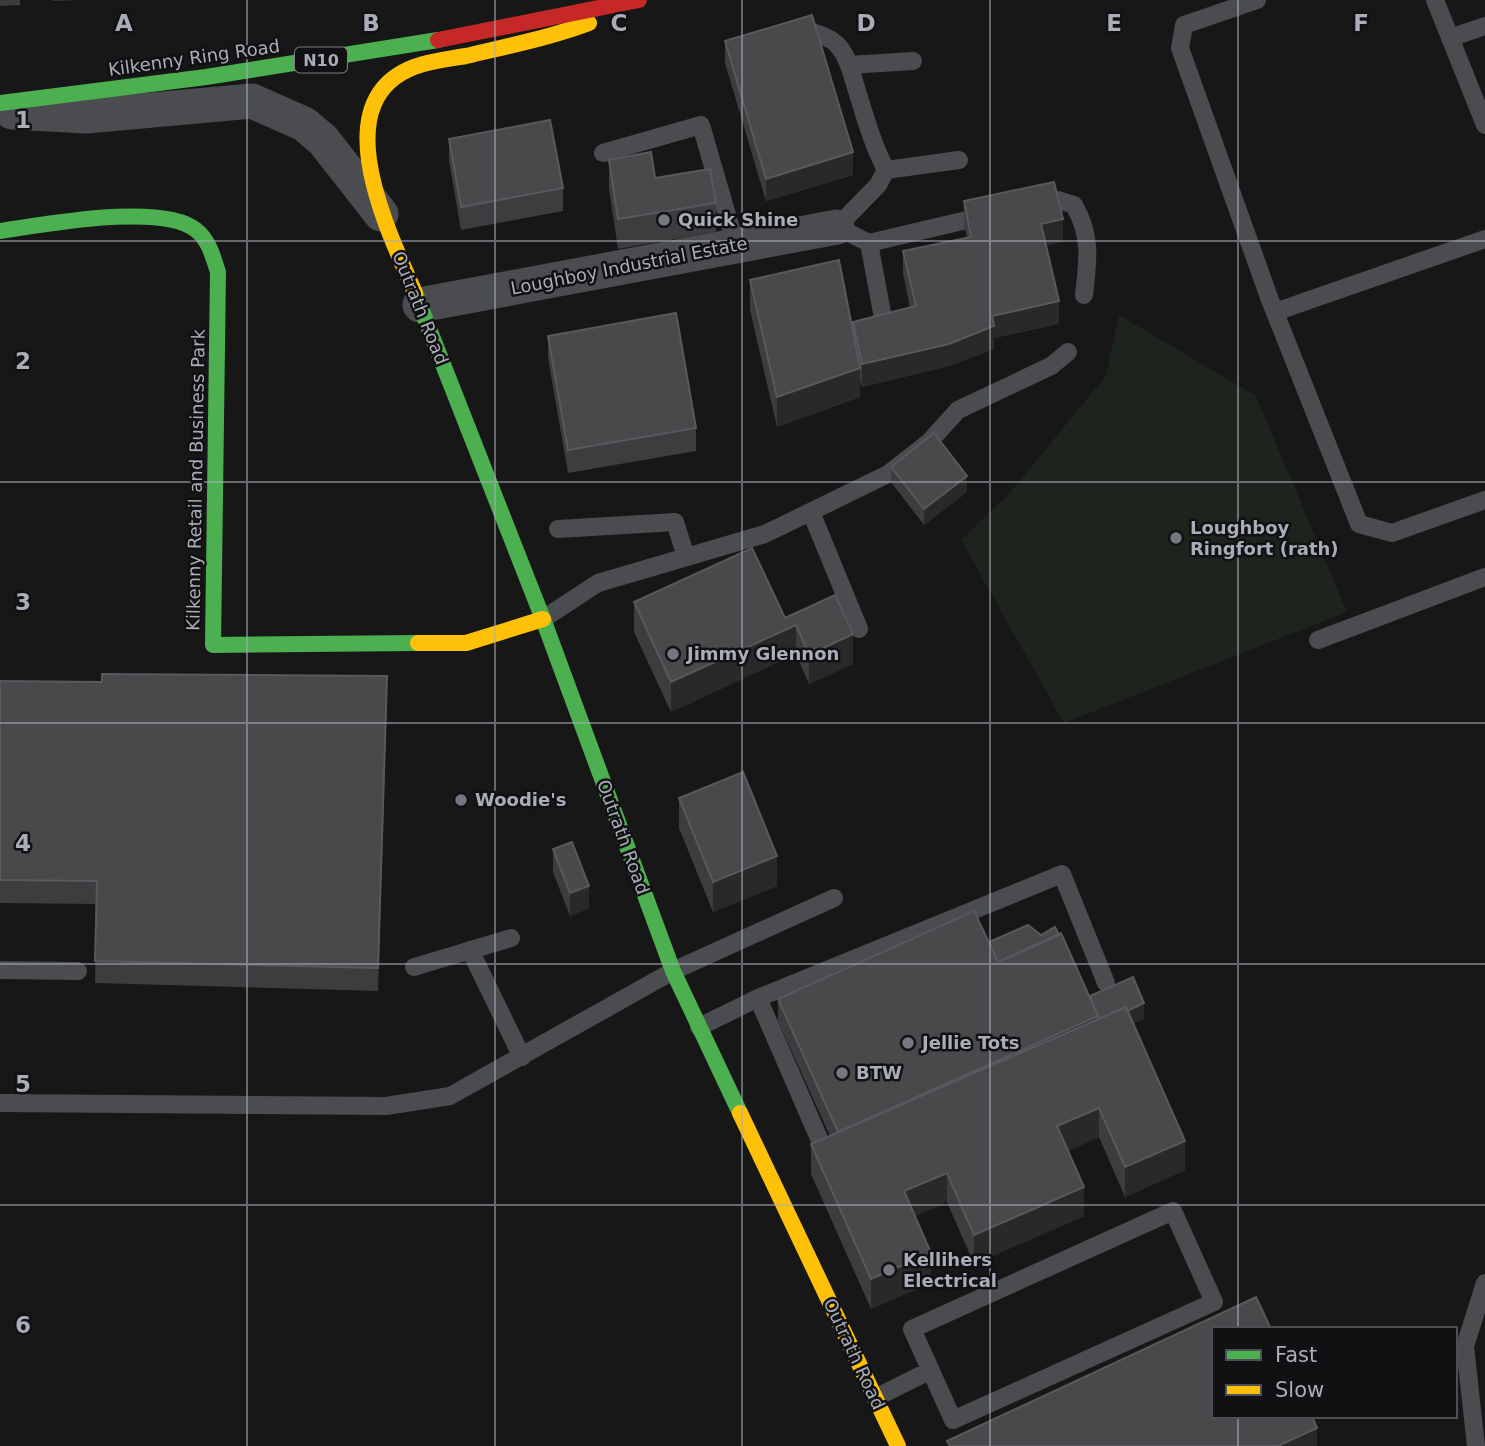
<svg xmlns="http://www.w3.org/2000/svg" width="1485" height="1446" font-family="'DejaVu Sans',sans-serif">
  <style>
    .green { fill: #1d241e }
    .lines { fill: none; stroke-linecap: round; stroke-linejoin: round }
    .lane { stroke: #4b4c50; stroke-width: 18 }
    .street { stroke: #4b4c50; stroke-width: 35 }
    .fast { stroke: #4caf50; stroke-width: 16 }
    .slow { stroke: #ffc107; stroke-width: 16 }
    .jam { stroke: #c62828; stroke-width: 16 }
    .wall { fill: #3d3d3f }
    .shaded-wall { fill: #29292a }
    .building { fill: #49494c; stroke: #58595d; stroke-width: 2 }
    .grid { fill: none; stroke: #a8adb8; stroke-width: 2; stroke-opacity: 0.55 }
    .poi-dot { fill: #757880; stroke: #111113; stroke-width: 2.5 }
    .labels { text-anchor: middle; stroke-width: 5; stroke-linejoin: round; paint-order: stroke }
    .shield { fill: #111113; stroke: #7b7e86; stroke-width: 2 }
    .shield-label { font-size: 16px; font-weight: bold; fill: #a8adb8 }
    .street-label { font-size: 18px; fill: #a8adb8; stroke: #111113 }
    .poi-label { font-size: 18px; font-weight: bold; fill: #a8adb8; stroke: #111113; text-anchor: start }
    .grid-label { font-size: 23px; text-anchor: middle; font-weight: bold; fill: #a8adb8; stroke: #111113; stroke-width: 5; stroke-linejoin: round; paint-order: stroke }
  </style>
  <rect width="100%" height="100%" fill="#171717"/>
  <path class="green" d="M1119,315l137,81 91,216 -283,111 -103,-183 47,-45 98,-119z"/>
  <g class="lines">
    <path class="lane" d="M1257,0l-73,25 -4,23 90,252 89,224 33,9 93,-33
      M1435,0l50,125
      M797,32c14,-2 34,4 43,16 10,13 13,31 18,46 8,26 15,51 28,76l-8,15 -41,42 32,16 119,-28
      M1450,38l35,-12
      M849,65l64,-4
      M603,153l98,-28 35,121
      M886,170l73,-10
      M1036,204l22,-4 16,5c18,31 14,56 10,90
      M869,243l14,75
      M1275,312l210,-73
      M811,512l48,117
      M558,529l117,-7 11,35
      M543,619l55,-36 167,-49 123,-60 41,-32 29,-32 93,-44 17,-14
      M1318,640l167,-63
      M470,950l52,107
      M414,967l97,-29
      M0,970l78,1
      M758,998l63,145
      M699,1027l59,-29 304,-124 44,109
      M0,1103l386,3 64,-10 223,-125 161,-73
      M1173,1211l41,91 -261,118 -41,-91z
      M875,1398l56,-28
      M1476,1446l-11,-100 20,-63"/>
    <path class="street" d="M12,112l74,4 166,-15 52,23 19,16 58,74
      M420,305l417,-78"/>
    <path class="fast" d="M0,103l206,-26 232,-37
      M0,231c43,-6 162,-29 196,-1 13,10 17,27 22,42l-5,373 205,-2
      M415,293l128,326 130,352 67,142"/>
    <path class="slow" d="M415,293c-26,-61 -92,-191 -1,-226 16,-6 35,-8 52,-11 42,-10 83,-18 123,-33
      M418,643h48l77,-24
      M740,1113l158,333"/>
    <path class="jam" d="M438,40l201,-40"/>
  </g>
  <path class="wall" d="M0,0h20v5l-20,1z
    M53,0h22l-22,1z
    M725,41l128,134 -87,26 -41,-138z
    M449,139l114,49v23l-102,19 -12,-69z
    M609,160l107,43v29l-98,17 -9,-60z
    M964,201l99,41 -17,3 13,79 -65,14v11l-45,17 -87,21 -2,-6v16l-83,30 -27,-117v-30l103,51v-9l57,-15 -7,-33v-23l64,-13 -3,-14z
    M548,336l148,92v23l-128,22 -20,-115z
    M891,467l76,25 -43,33 -33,-43z
    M634,602l151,16 68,46 -44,20 -13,-30 -125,58 -37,-80z
    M0,681l387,18 -9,292 -283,-8 1,-79 -96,-1z
    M679,798l98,88 -64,26 -34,-84z
    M553,849l36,59 -19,8 -17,-44z
    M989,942l101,54 54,23 -11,4 52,147 -60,27 -26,-60 -31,14 16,65 -110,48 -27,-62 -32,14 16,67 -60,26 -60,-135v-30l19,-8 -52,-115v-22z"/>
  <path class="shaded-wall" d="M853,152v23l-87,26v-22z
    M1063,219v23l-22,5v-23z
    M1059,301v23l-65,14v11l-45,17 -87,21v-23l130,-48z
    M860,368v29l-83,30v-30z
    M967,476v16l-43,33v-16z
    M796,625v29l-125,58v-30z
    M853,634v30l-44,20v-29z
    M387,676v23l-9,292v-23z
    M777,856v30l-64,26v-30z
    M589,886v22l-19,8v-23z
    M1144,1003v16l-46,19 -260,94 260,-116z
    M1099,1108v29l-42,19v-30z
    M1185,1141v29l-60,27v-30z
    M947,1173v29l-43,19v-30z
    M1084,1187v29l-110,48v-29z
    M931,1253v30l-60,26v-30z
    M1317,1428v18h-39z"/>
  <path class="building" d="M812,15l41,137 -87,27 -41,-138z
    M550,120l13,68 -102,19 -12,-68z
    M651,152l4,26 55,-9 6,34 -98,16 -9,-59z
    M1054,182l9,37 -22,5 18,77 -67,15 2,10 -45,18 -87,20 -9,-42 63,-16 -13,-55 68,-14 -7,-36z
    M839,260l21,108 -83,29 -27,-117z
    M676,313l20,115 -128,22 -20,-114z
    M934,433l33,43 -43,33 -33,-42z
    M752,548l33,70 50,-23 18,39 -44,21 -13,-30 -125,57 -37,-80z
    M102,674l285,2 -9,292 -283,-7 2,-80 -97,-1v-199l102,1z
    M743,772l34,84 -64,26 -34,-84z
    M572,842l17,44 -19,7 -17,-44z
    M974,911l24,51 63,-29 37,83 -260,116 -60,-133z
    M1028,925l13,10 14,-8 4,8 -61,27 -9,-20z
    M1133,977l11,26 -17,8 -1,-4 -28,12v-3l-8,-20z
    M1126,1007l59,134 -60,26 -26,-59 -42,18 27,61 -110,48 -27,-62 -43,18 27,62 -60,26 -60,-135z
    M1256,1297l15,32h-57v87h98l5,12 -39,18h-328l-3,-5z"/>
  <path class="grid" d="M247,0v1446M495,0v1446M742,0v1446M990,0v1446M1238,0v1329M0,241h1485M0,482h1485M0,723h1485M0,964h1485M0,1205h1485M1238,1416v30"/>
  <g class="poi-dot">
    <circle cx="664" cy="220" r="7"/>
    <circle cx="1176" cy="538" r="7"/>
    <circle cx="673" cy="654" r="7"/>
    <circle cx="461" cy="800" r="7"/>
    <circle cx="908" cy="1043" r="7"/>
    <circle cx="842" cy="1073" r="7"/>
    <circle cx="889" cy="1270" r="7"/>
  </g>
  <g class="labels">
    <rect class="shield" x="295" y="47.5" width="52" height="25" rx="5"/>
    <g class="shield-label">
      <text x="321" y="66">N10</text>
    </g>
    <g class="street-label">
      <text transform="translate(194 58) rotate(-8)" y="6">Kilkenny Ring Road</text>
      <text transform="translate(629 266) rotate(-11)" y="6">Loughboy Industrial Estate</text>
      <text transform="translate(420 308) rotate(68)" y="6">Outrath Road</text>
      <text transform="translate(196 480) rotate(-89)" y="6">Kilkenny Retail and Business Park</text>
      <text transform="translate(623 837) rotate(70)" y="6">Outrath Road</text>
      <text transform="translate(854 1354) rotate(65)" y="6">Outrath Road</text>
    </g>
    <g class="poi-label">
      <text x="678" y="226">Quick Shine</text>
      <text x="1190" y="534">Loughboy<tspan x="1190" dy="21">Ringfort (rath)</tspan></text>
      <text x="687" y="660">Jimmy Glennon</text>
      <text x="475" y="806">Woodie's</text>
      <text x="922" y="1049">Jellie Tots</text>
      <text x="856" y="1079">BTW</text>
      <text x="903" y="1266">Kellihers<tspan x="903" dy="21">Electrical</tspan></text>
    </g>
  </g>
  <g class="grid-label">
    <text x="124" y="31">A</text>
    <text x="371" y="31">B</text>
    <text x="619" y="31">C</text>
    <text x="866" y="31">D</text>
    <text x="1114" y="31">E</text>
    <text x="1361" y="31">F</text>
    <text x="23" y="128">1</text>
    <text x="23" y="369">2</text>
    <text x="23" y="610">3</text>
    <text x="23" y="851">4</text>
    <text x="23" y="1092">5</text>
    <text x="23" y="1333">6</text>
  </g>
  <rect x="1212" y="1327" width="245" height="91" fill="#111113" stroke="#4d4f55" stroke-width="2"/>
  <rect x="1226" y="1350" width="35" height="10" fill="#4caf50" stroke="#4d4f55" stroke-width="2"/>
  <text x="1275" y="1362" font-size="21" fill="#a8adb8">Fast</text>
  <rect x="1226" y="1385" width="35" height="10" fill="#ffc107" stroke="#4d4f55" stroke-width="2"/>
  <text x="1275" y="1397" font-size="21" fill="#a8adb8">Slow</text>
</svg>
